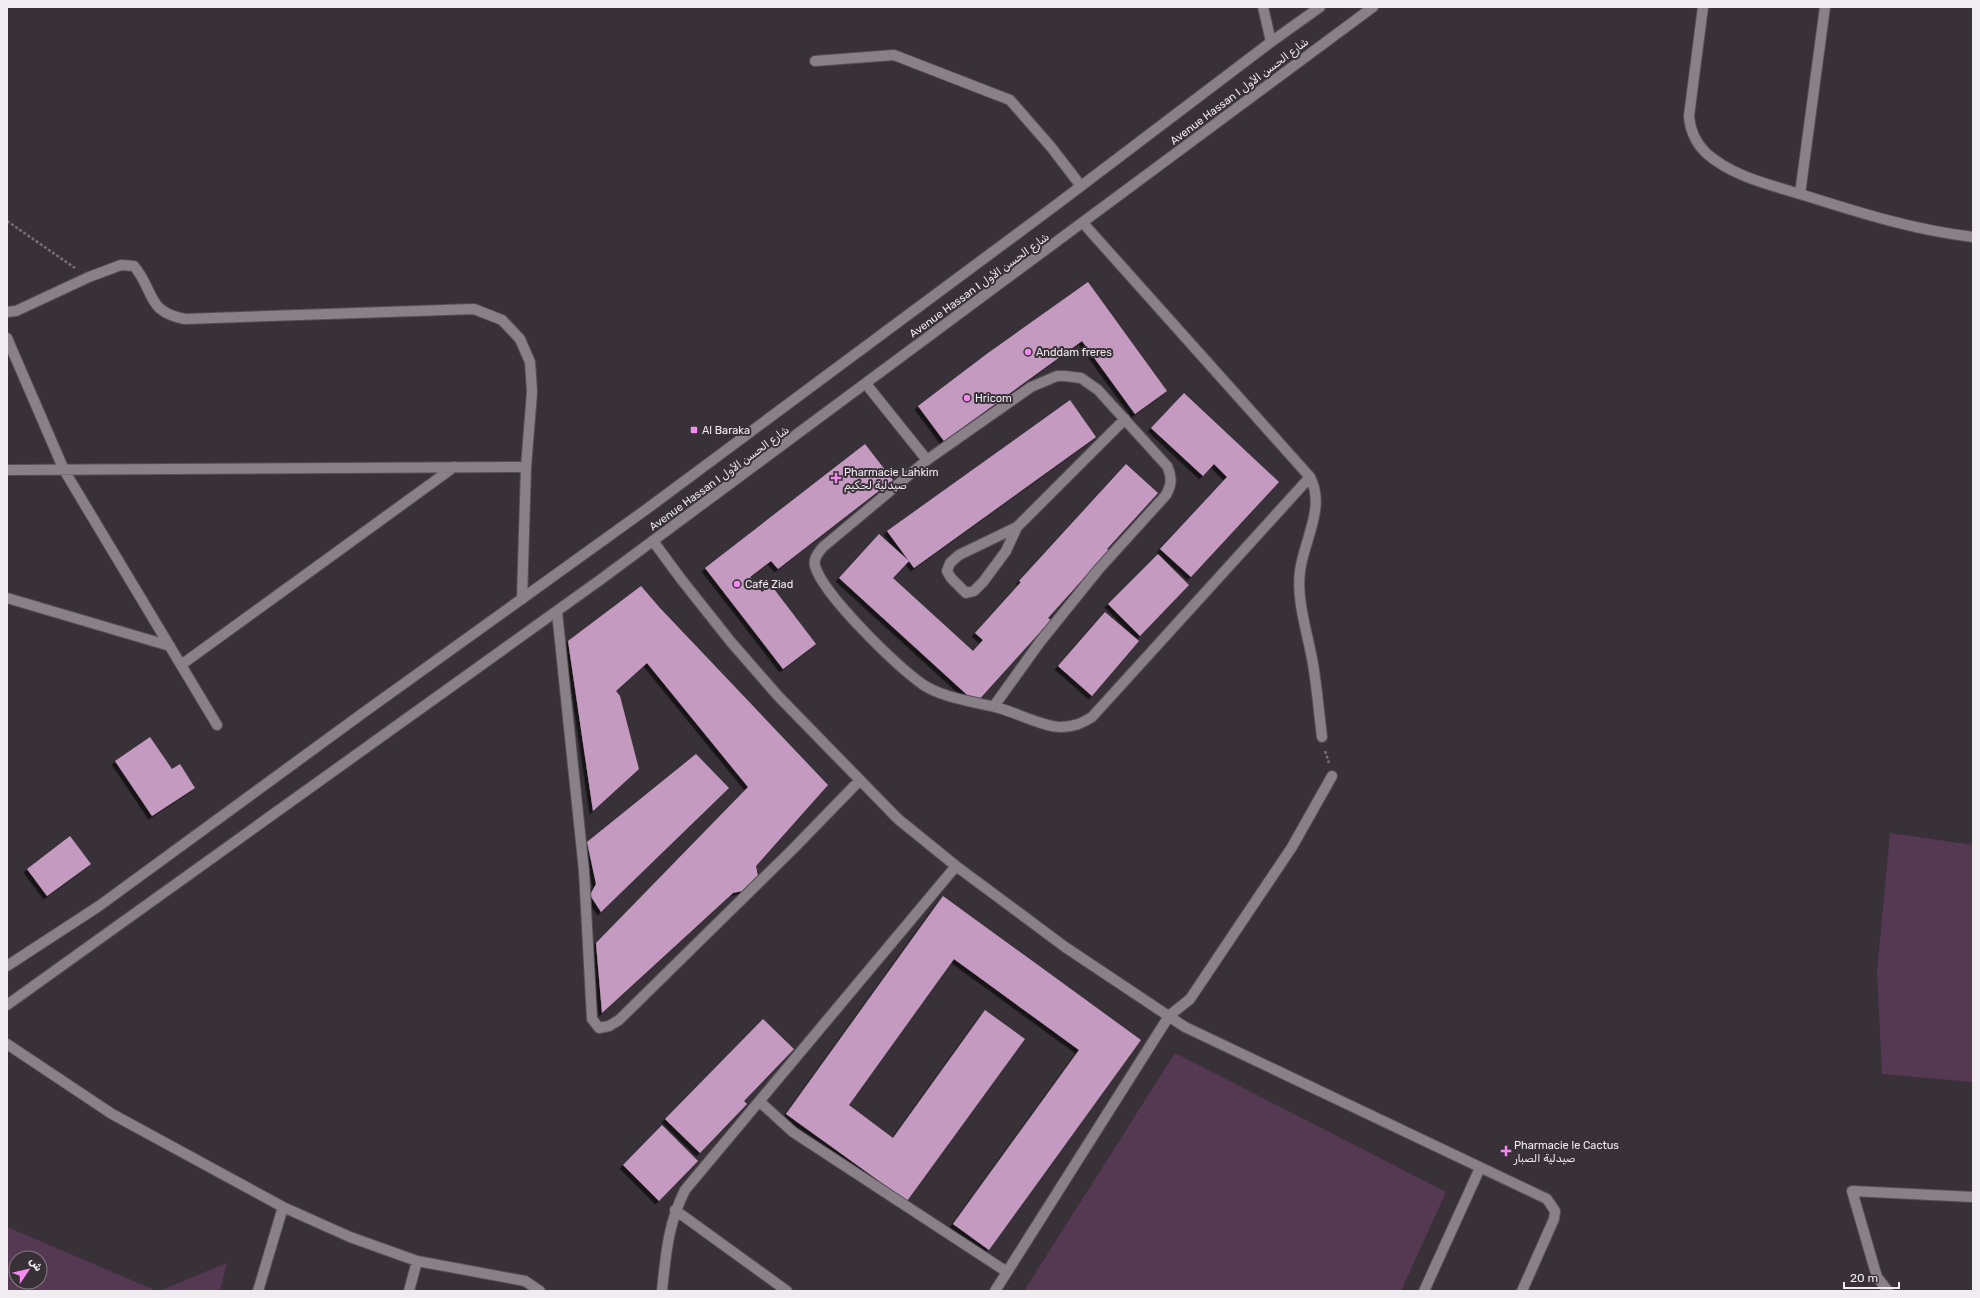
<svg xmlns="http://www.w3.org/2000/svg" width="1980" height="1298" font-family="Rubik,'Noto Naskh Arabic',sans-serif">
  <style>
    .green { fill: #553952; fill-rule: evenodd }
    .building { fill: #c49ac0; filter: url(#shadow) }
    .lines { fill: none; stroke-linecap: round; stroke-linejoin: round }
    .service-casing { stroke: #565055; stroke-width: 12 }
    .minor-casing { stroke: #565055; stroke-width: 12 }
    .tertiary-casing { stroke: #565055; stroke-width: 12 }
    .secondary-casing { stroke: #565055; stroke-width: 12 }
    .path { stroke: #756e74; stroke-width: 2.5; stroke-dasharray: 3 2; stroke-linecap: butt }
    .service { stroke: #898088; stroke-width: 10 }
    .minor { stroke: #898088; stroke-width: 10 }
    .tertiary { stroke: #898088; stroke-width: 10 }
    .secondary { stroke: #898088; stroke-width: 10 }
    .poi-dot { fill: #f689ee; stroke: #393138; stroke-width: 1.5 }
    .labels { text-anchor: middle; stroke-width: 4; stroke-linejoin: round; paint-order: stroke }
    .street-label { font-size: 11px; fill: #f1ecf0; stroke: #393138 }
    .poi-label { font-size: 11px; fill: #f1ecf0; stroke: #393138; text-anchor: start }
  </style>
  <defs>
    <filter id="shadow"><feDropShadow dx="-3.5" dy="3.5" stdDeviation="0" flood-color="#0009"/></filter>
  </defs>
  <rect width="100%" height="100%" fill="#393138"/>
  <path class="green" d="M1890,833l83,12v237l-91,-8 -5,-102z
    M1175,1053l271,139 -45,99h-377z
    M7,1227l150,64h-150zM16,1258h24v24h-24z
    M227,1263l-7,28h-61z"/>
  <path class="building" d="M1088,282l79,109 -32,23 -53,-73 -138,100 -26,-35 70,-53z
    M1184,393l95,89 -88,95 -31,-28 67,-72 -13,-13 -11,12 -52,-48z
    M1070,400l26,37 -182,131 -27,-37z
    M865,444l28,36 -115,89 -7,-8 -21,16 12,15 9,-7 45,59 -33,25 -78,-101z
    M1126,464l32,29 -51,56 2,1 -61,68 3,2 -75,83 -137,-125 40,-44 30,27 -16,17 80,73 10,-11 -8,-7 46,-51 -2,-1z
    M1158,554l31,31 -49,51 -32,-32z
    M641,586l19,22 168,177 -72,81 2,10 -16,15 -9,2 -131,120 -6,-70 152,-156 -101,-124 -31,28 4,5 19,73 -46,42 -25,-170z
    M1105,612l34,29 -47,55 -34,-30z
    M150,737l22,32 8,-5 15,24 -43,28 -37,-55z
    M696,754l33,34 -128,124 -11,-17 6,-11 -9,-42z
    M70,836l21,28 -44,32 -20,-27z
    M943,896l198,144 -152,210 -36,-26 126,-174 -125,-91 -105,146 44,33 92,-128 40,29 -118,162 -121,-87z
    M763,1019l31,30 -50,52 3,3 -47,49 -35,-34z
    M662,1125l36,36 -39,40 -36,-36z"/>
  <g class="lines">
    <defs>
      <path id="service" d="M1263,7l8,35
        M815,61l79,-6 116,45 41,47 30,39"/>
      <path id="minor" d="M1703,7l-14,109c1,15 6,26 17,37 26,23 61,31 94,41 57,18 113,36 173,43
        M1800,194l25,-187
        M7,338l57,132 153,255
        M866,384l61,76 104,-73 26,-11h8l16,2 17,12 69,76c5,11 5,18 -1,29l-68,75 -58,72 -46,64
        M927,460l-104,87c-4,5 -10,11 -8,19 9,30 81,99 107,118 21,14 49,17 73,23 18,4 48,20 66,20 13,0 21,-4 31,-10l218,-240 -227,-254
        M7,470l519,-3
        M1310,477c16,30 -6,63 -10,94 -4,30 8,63 13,93 4,24 6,49 9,73
        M1017,527l-58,28 -9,8 -3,8 4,7 15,15 8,-2 9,-9 23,-31 11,-24 108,-108
        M653,541l28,38 50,63 48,55 119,122 58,47 109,81 120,80 362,172 8,12 -1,8 -32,72
        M7,598l163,48
        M557,612l27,259 8,148 7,9 10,-2 10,-6 174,-171 67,-69
        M181,665l273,-198
        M7,1044l105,70 171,93 67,30 67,24 108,20 15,10
        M760,1102l33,30 214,140 -12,19
        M675,1210l112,81
        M1007,1272l162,-256 21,-17 102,-152 40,-71
        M258,1291l25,-84
        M409,1291l8,-30
        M662,1291c4,-38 6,-67 23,-101l271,-324
        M1424,1291l56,-123
        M1888,1291l-11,-14 -25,-86 121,6"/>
      <path id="tertiary" d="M7,312l9,-1 73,-34 32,-12 13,1c21,25 12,46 51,53l289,-10 28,11 18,19 10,23 2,30 -6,75 -4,132"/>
      <path id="secondary" d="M7,966l92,-60 264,-193 281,-202 416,-309 211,-160 49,-35
        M7,1005l593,-425 773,-573"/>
    </defs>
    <use href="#service" class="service-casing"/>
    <use href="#minor" class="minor-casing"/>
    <use href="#tertiary" class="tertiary-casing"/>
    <use href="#secondary" class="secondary-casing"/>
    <path class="path" d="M7,221l68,47
      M1325,751l4,12"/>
    <use href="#service" class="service"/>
    <use href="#minor" class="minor"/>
    <use href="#tertiary" class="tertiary"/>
    <use href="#secondary" class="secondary"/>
  </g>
  <g class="poi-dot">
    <circle cx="1028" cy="352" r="4"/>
    <circle cx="967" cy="398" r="4"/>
    <rect x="690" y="426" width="8" height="8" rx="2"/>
    <path d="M834 472h4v4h4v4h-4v4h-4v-4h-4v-4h4z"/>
    <circle cx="737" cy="584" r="4"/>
    <path d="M1504 1145h4v4h4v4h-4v4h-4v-4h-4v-4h4z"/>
  </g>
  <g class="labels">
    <g class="street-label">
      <text transform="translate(1239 91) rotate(-37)" y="4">Avenue Hassan I شارع الحسن الأول</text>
      <text transform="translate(979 285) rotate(-36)" y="4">Avenue Hassan I شارع الحسن الأول</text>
      <text transform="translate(719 478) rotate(-36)" y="4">Avenue Hassan I شارع الحسن الأول</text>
    </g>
    <g class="poi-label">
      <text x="1036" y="356">Anddam freres</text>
      <text x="975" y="402">Hricom</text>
      <text x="702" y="434">Al Baraka</text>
      <text x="844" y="476">Pharmacie Lahkim<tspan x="844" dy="13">صيدلية لحكيم</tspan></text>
      <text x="745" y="588">Café Ziad</text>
      <text x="1514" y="1149">Pharmacie le Cactus<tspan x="1514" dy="13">صيدلية الصبار</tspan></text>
    </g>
  </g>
  <rect width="1980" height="1298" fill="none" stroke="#f1ecf0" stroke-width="16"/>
  <g transform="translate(28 1270) rotate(55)"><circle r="19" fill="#393138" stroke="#837c82"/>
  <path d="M0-3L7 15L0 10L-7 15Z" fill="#f689ee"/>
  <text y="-6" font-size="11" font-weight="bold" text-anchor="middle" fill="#f1ecf0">ش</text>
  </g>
  <path d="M1844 1282v6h55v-6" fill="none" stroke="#f1ecf0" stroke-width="2"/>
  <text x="1850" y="1282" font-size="12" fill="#f1ecf0" stroke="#393138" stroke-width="3" paint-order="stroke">20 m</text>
</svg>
